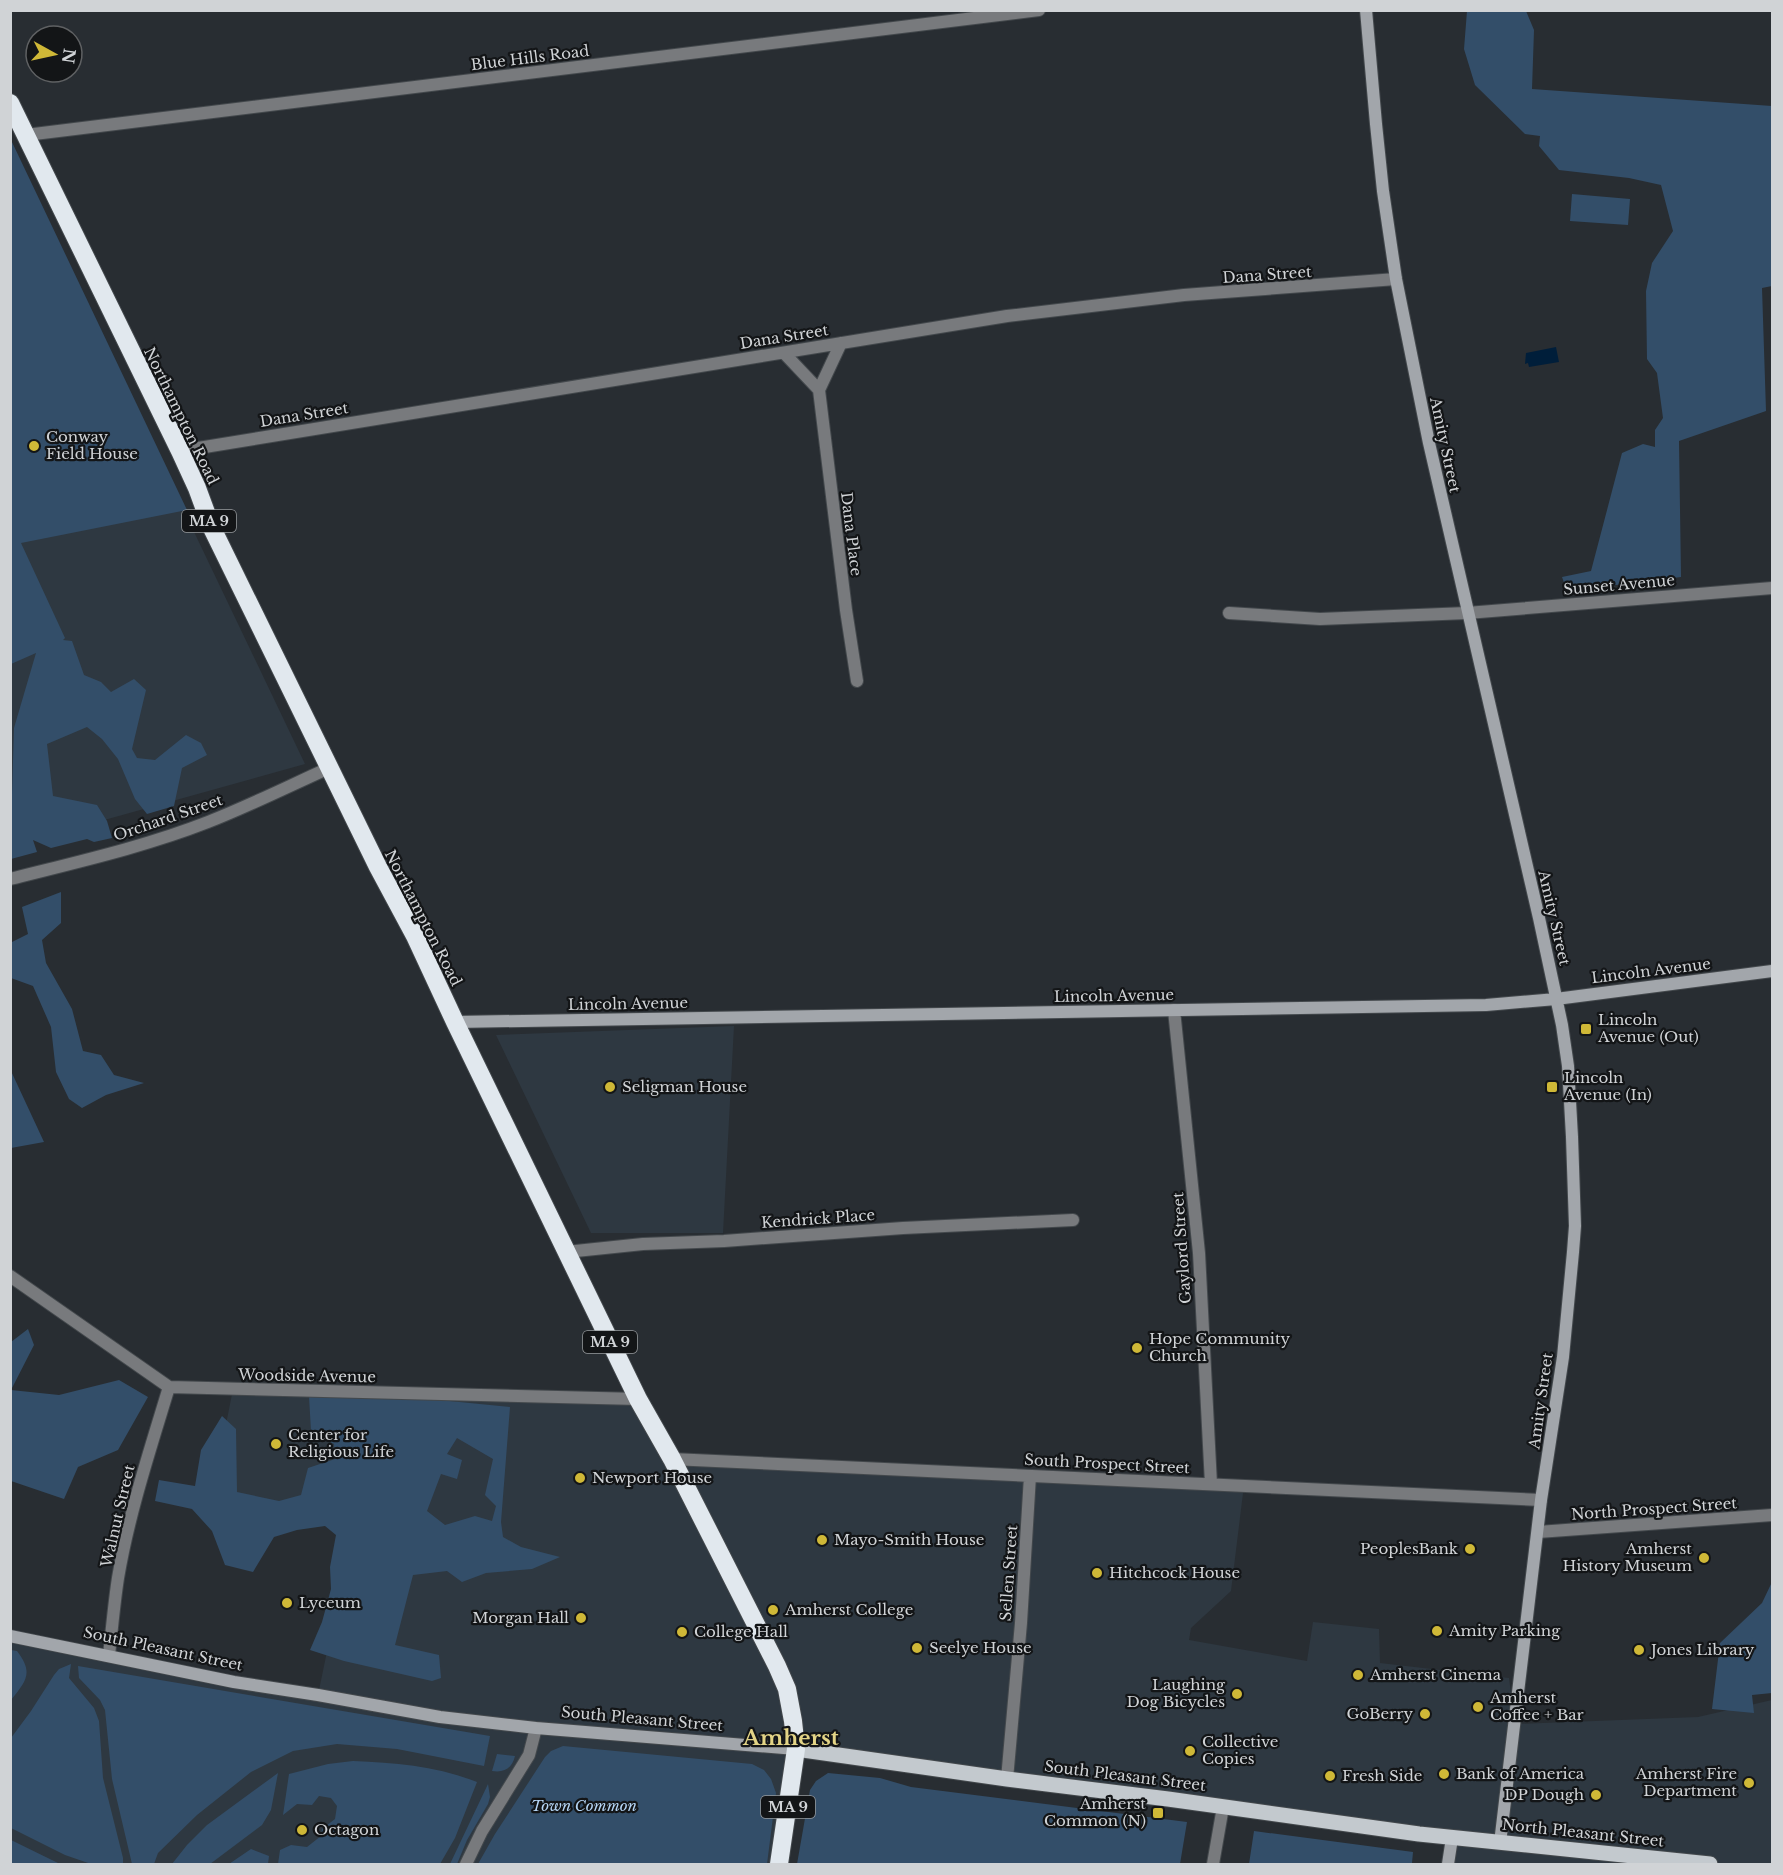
<svg xmlns="http://www.w3.org/2000/svg" width="1783" height="1875" font-family="'Libre Baskerville',serif">
  <style>
    .built { fill: #2e3841 }
    .green { fill: #334e69; fill-rule: evenodd }
    .water { fill: #001e3a }
    .lines { fill: none; stroke-linecap: round; stroke-linejoin: round }
    .street-casing { stroke: #43484c; stroke-width: 14 }
    .secondary-casing { stroke: #43484c; stroke-width: 14 }
    .primary-casing { stroke: #43484c; stroke-width: 17 }
    .highway-casing { stroke: #43484c; stroke-width: 20 }
    .street { stroke: #787a7d; stroke-width: 12 }
    .secondary { stroke: #a2a6ab; stroke-width: 12 }
    .primary { stroke: #c3c9ce; stroke-width: 15 }
    .highway { stroke: #e1e8ee; stroke-width: 18 }
    .poi-dot { fill: #cfb837; stroke: #131517; stroke-width: 2 }
    .labels { text-anchor: middle; stroke-width: 4.5; stroke-linejoin: round; paint-order: stroke }
    .shield { fill: #131517; stroke: #979a9d; stroke-width: 1.5 }
    .shield-label { font-size: 14px; font-weight: bold; fill: #d0d3d6 }
    .street-label { font-size: 15px; fill: #d0d3d6; stroke: #131517 }
    .poi-label { font-size: 15px; fill: #d0d3d6; stroke: #131517; text-anchor: start }
    .park-label { font-size: 15px; font-style: italic; fill: #b5d5f5; stroke: #131517 }
    .district-label { font-size: 21px; font-weight: bold; fill: #e3d486; stroke: #131517 }
  </style>
  <rect width="100%" height="100%" fill="#282d32"/>
  <path class="built" d="M10,147l295,617 -294,82h-1z
    M734,1026l-11,207h-132l-95,-198z
    M233,1389l405,10 34,60 572,26 -13,106 -40,37 -2,12 118,21 6,-39 66,7 1,34 129,15 6,46 183,-7 74,-17v164h-323l3,-26 -655,-89 -18,115h-768v-228l307,59 36,-174 -143,-21z"/>
  <path class="green" d="M1467,11h59l8,19 -2,59 240,17v180l-10,2 4,123 -87,30 2,136 -114,14 -5,-14 29,-6 31,-118 21,-9 12,3v-17l8,-12 -6,-45 -10,-14 -1,-68 6,-28 21,-32 -12,-46 -32,-7 -70,-8 -20,-24 1,-10 -15,-2 -50,-49 -11,-36z
    M11,140l176,370 -166,33 44,95 -2,2 9,1 12,34 17,7 10,10 23,-13 12,11 -14,59 5,9 18,2 31,-25 15,8 6,12 -25,13 -8,38 -27,8 -12,-15 -17,-40 -16,-20 -15,-12 -40,17 6,52 44,9 10,16 5,17 -18,4 -7,-3 -36,9 -18,-8 4,12 -26,7 -1,-68 2,3 2,-66 22,-75 -25,11z
    M1572,194l58,5 -2,26 -58,-4z
    M61,892v31l-19,17 4,23 26,46 11,42 18,4 13,20 30,8 -38,12 -24,13 -13,-9 -13,-27 -5,-45 -18,-41 -22,-8 1,-36 16,-8 -6,-27z
    M10,1071h1l33,71 -33,6z
    M28,1329l6,16 -23,45 48,5 60,-15 29,17 -30,53 -40,17 -14,32 -53,-18v-139z
    M309,1396l110,2 91,9 -9,115 2,15 18,10 39,10 -28,12 -46,4 -24,9 -15,-11 -34,4 -18,70 44,10 2,23 -9,3 -88,-20 -34,-11 12,-28 9,-33 -1,-22 6,-32 -11,-9 -28,4 -23,7 -21,35 -28,-7 -13,-34 -20,-22 -37,-8 4,-21 36,6 6,-36 21,-34 14,13 1,63 42,9 22,-6 7,-27 27,-9 -1,-15 -23,-13zM457,1438l36,21 -8,36 11,11 -4,15 -17,-5 -30,9 -18,-14 14,-37 16,5 5,-19 -15,-6z
    M1772,1582v111l-20,2 2,18 -42,-4 8,-66 42,-40z
    M11,1650l6,1c17,22 9,30 -6,49z
    M71,1664l-2,14 25,30 5,13 4,57 20,80v6h-32l-26,-9 -54,-27v-90l20,-27 23,-36 5,-6z
    M78,1666l412,70 -6,30 -87,-17 -60,-5 -44,7 -42,21 -54,43 -39,38 -4,11h-22l-20,-85 -7,-69 -5,-10 -21,-22z
    M563,1746l189,18 12,6 7,9 5,14 -9,71h-289l17,-30 50,-77 6,-6z
    M497,1754l18,2c-3,12 -10,17 -23,15z
    M353,1761c43,2 84,5 124,21l-22,56 -15,26h-162l2,-14 11,-5 16,2 14,-11 1,-7 13,-10 2,-13 -6,-8 -12,-2 -7,9 -15,-1 -14,11 6,-41 39,-10z
    M278,1773l-7,37 -9,15 -52,39h-38l15,-19 20,-20z
    M828,1773l52,5 31,9 276,35 -7,42h-383l13,-74 6,-9z
    M488,1784l2,13 -2,7 -21,36 -10,24h-7z
    M1254,1831l159,21 -1,11 3,1h-166z
    M11,1840l47,23 5,1h-52z
    M251,1849l18,7 -1,8h-39z"/>
  <path class="water" d="M1556,347l3,15 -30,5 -1,-4 -3,1 1,-11z"/>
  <g class="lines">
    <defs>
      <path id="street" d="M26,135l1013,-125
        M784,353l35,37 27,220 11,71
        M819,390l22,-47
        M180,451l827,-135 177,-21 212,-16
        M1229,613l91,6 147,-6 305,-25
        M10,879c67,-17 134,-32 198,-57 41,-16 81,-36 121,-54
        M1174,1010l25,243 12,231
        M566,1252l77,-8 81,-3 179,-13 170,-8
        M10,1276l159,111 469,12
        M672,1459l869,41
        M1538,1532l234,-17
        M109,1655c3,-26 5,-51 9,-77 11,-65 32,-128 51,-191
        M1007,1779l14,-156 9,-147
        M466,1864l16,-33 47,-76 7,-27
        M1213,1864l10,-57"/>
      <path id="secondary" d="M1366,10l10,114 7,67 13,88 33,164 110,475 23,107 6,41 4,71 3,89 -2,26 -10,105 -22,143 -41,343
        M455,1022l1031,-17 70,-6 216,-28
        M10,1636l224,46 84,13 122,22 96,11 260,21
        M1448,1864l4,-26"/>
      <path id="primary" d="M796,1749l211,30 161,20 251,35 291,30"/>
      <path id="highway" d="M10,103l170,348 17,37 14,38 167,341 37,69 40,86 183,377 34,60 105,207 10,23 6,32 3,28 -17,115"/>
    </defs>
    <use href="#street" class="street-casing"/>
    <use href="#secondary" class="secondary-casing"/>
    <use href="#primary" class="primary-casing"/>
    <use href="#highway" class="highway-casing"/>
    <use href="#street" class="street"/>
    <use href="#secondary" class="secondary"/>
    <use href="#primary" class="primary"/>
    <use href="#highway" class="highway"/>
  </g>
  <g class="poi-dot">
    <circle cx="34" cy="446" r="6"/>
    <rect x="1580" y="1023" width="12" height="12" rx="3"/>
    <circle cx="610" cy="1087" r="6"/>
    <rect x="1546" y="1081" width="12" height="12" rx="3"/>
    <circle cx="1137" cy="1348" r="6"/>
    <circle cx="276" cy="1444" r="6"/>
    <circle cx="580" cy="1478" r="6"/>
    <circle cx="822" cy="1540" r="6"/>
    <circle cx="1470" cy="1549" r="6"/>
    <circle cx="1704" cy="1558" r="6"/>
    <circle cx="1097" cy="1573" r="6"/>
    <circle cx="287" cy="1603" r="6"/>
    <circle cx="773" cy="1610" r="6"/>
    <circle cx="581" cy="1618" r="6"/>
    <circle cx="1437" cy="1631" r="6"/>
    <circle cx="682" cy="1632" r="6"/>
    <circle cx="917" cy="1648" r="6"/>
    <circle cx="1639" cy="1650" r="6"/>
    <circle cx="1358" cy="1675" r="6"/>
    <circle cx="1237" cy="1694" r="6"/>
    <circle cx="1478" cy="1707" r="6"/>
    <circle cx="1425" cy="1714" r="6"/>
    <circle cx="1190" cy="1751" r="6"/>
    <circle cx="1444" cy="1774" r="6"/>
    <circle cx="1330" cy="1776" r="6"/>
    <circle cx="1749" cy="1783" r="6"/>
    <circle cx="1596" cy="1795" r="6"/>
    <rect x="1152" y="1807" width="12" height="12" rx="3"/>
    <circle cx="302" cy="1830" r="6"/>
  </g>
  <g class="labels">
    <g class="shield">
      <rect x="182" y="510" width="54" height="22" rx="4.5"/>
      <rect x="583" y="1331" width="54" height="22" rx="4.5"/>
      <rect x="761" y="1796" width="54" height="22" rx="4.5"/>
    </g>
    <g class="shield-label">
      <text x="209" y="526">MA 9</text>
      <text x="610" y="1347">MA 9</text>
      <text x="788" y="1812">MA 9</text>
    </g>
    <g class="street-label">
      <text transform="translate(530 58) rotate(-7)" y="5">Blue Hills Road</text>
      <text transform="translate(1267 275) rotate(-4)" y="5">Dana Street</text>
      <text transform="translate(784 337) rotate(-9)" y="5">Dana Street</text>
      <text transform="translate(304 415) rotate(-9)" y="5">Dana Street</text>
      <text transform="translate(181 416) rotate(64)" y="5">Northampton Road</text>
      <text transform="translate(1445 445) rotate(78)" y="5">Amity Street</text>
      <text transform="translate(851 534) rotate(83)" y="5">Dana Place</text>
      <text transform="translate(1619 585) rotate(-5)" y="5">Sunset Avenue</text>
      <text transform="translate(168 818) rotate(-19)" y="5">Orchard Street</text>
      <text transform="translate(423 918) rotate(63)" y="5">Northampton Road</text>
      <text transform="translate(1554 918) rotate(77)" y="5">Amity Street</text>
      <text transform="translate(1651 971) rotate(-7)" y="5">Lincoln Avenue</text>
      <text transform="translate(1114 996) rotate(-1)" y="5">Lincoln Avenue</text>
      <text transform="translate(628 1004) rotate(-1)" y="5">Lincoln Avenue</text>
      <text transform="translate(818 1219) rotate(-4)" y="5">Kendrick Place</text>
      <text transform="translate(1182 1248) rotate(-94)" y="5">Gaylord Street</text>
      <text transform="translate(307 1376) rotate(1)" y="5">Woodside Avenue</text>
      <text transform="translate(1541 1401) rotate(-82)" y="5">Amity Street</text>
      <text transform="translate(1107 1464) rotate(3)" y="5">South Prospect Street</text>
      <text transform="translate(1654 1509) rotate(-4)" y="5">North Prospect Street</text>
      <text transform="translate(118 1516) rotate(-77)" y="5">Walnut Street</text>
      <text transform="translate(1009 1573) rotate(-86)" y="5">Sellen Street</text>
      <text transform="translate(163 1649) rotate(12)" y="5">South Pleasant Street</text>
      <text transform="translate(642 1719) rotate(5)" y="5">South Pleasant Street</text>
      <text transform="translate(1125 1776) rotate(7)" y="5">South Pleasant Street</text>
      <text transform="translate(1583 1833) rotate(6)" y="5">North Pleasant Street</text>
    </g>
    <g class="poi-label">
      <text x="46" y="442">Conway<tspan x="46" dy="17">Field House</tspan></text>
      <text x="1598" y="1025">Lincoln<tspan x="1598" dy="17">Avenue (Out)</tspan></text>
      <text x="1564" y="1083">Lincoln<tspan x="1564" dy="17">Avenue (In)</tspan></text>
      <text x="622" y="1092">Seligman House</text>
      <text x="1149" y="1344">Hope Community<tspan x="1149" dy="17">Church</tspan></text>
      <text x="288" y="1440">Center for<tspan x="288" dy="17">Religious Life</tspan></text>
      <text x="592" y="1483">Newport House</text>
      <text x="834" y="1545">Mayo-Smith House</text>
      <text x="1458" y="1554" text-anchor="end">PeoplesBank</text>
      <text x="1692" y="1554" text-anchor="end">Amherst<tspan x="1692" dy="17">History Museum</tspan></text>
      <text x="1109" y="1578">Hitchcock House</text>
      <text x="299" y="1608">Lyceum</text>
      <text x="785" y="1615">Amherst College</text>
      <text x="569" y="1623" text-anchor="end">Morgan Hall</text>
      <text x="1449" y="1636">Amity Parking</text>
      <text x="694" y="1637">College Hall</text>
      <text x="929" y="1653">Seelye House</text>
      <text x="1651" y="1655">Jones Library</text>
      <text x="1370" y="1680">Amherst Cinema</text>
      <text x="1225" y="1690" text-anchor="end">Laughing<tspan x="1225" dy="17">Dog Bicycles</tspan></text>
      <text x="1490" y="1703">Amherst<tspan x="1490" dy="17">Coffee + Bar</tspan></text>
      <text x="1413" y="1719" text-anchor="end">GoBerry</text>
      <text x="1202" y="1747">Collective<tspan x="1202" dy="17">Copies</tspan></text>
      <text x="1456" y="1779">Bank of America</text>
      <text x="1737" y="1779" text-anchor="end">Amherst Fire<tspan x="1737" dy="17">Department</tspan></text>
      <text x="1342" y="1781">Fresh Side</text>
      <text x="1584" y="1800" text-anchor="end">DP Dough</text>
      <text x="1146" y="1809" text-anchor="end">Amherst<tspan x="1146" dy="17">Common (N)</tspan></text>
      <text x="314" y="1835">Octagon</text>
    </g>
    <g class="park-label">
      <text x="584" y="1811">Town Common</text>
    </g>
    <g class="district-label">
      <text x="791" y="1745">Amherst</text>
    </g>
  </g>
  <rect width="1783" height="1875" fill="none" stroke="#d0d3d6" stroke-width="24"/>
  <g transform="translate(54 54) rotate(98)"><circle r="28" fill="#131517" stroke="#5f6163" stroke-width="1.5"/>
  <path d="M0-4.5L10 22L0 15L-10 22Z" fill="#cfb837"/>
  <text y="-9" font-size="16" font-weight="bold" text-anchor="middle" fill="#d0d3d6">N</text>
  </g>
</svg>
